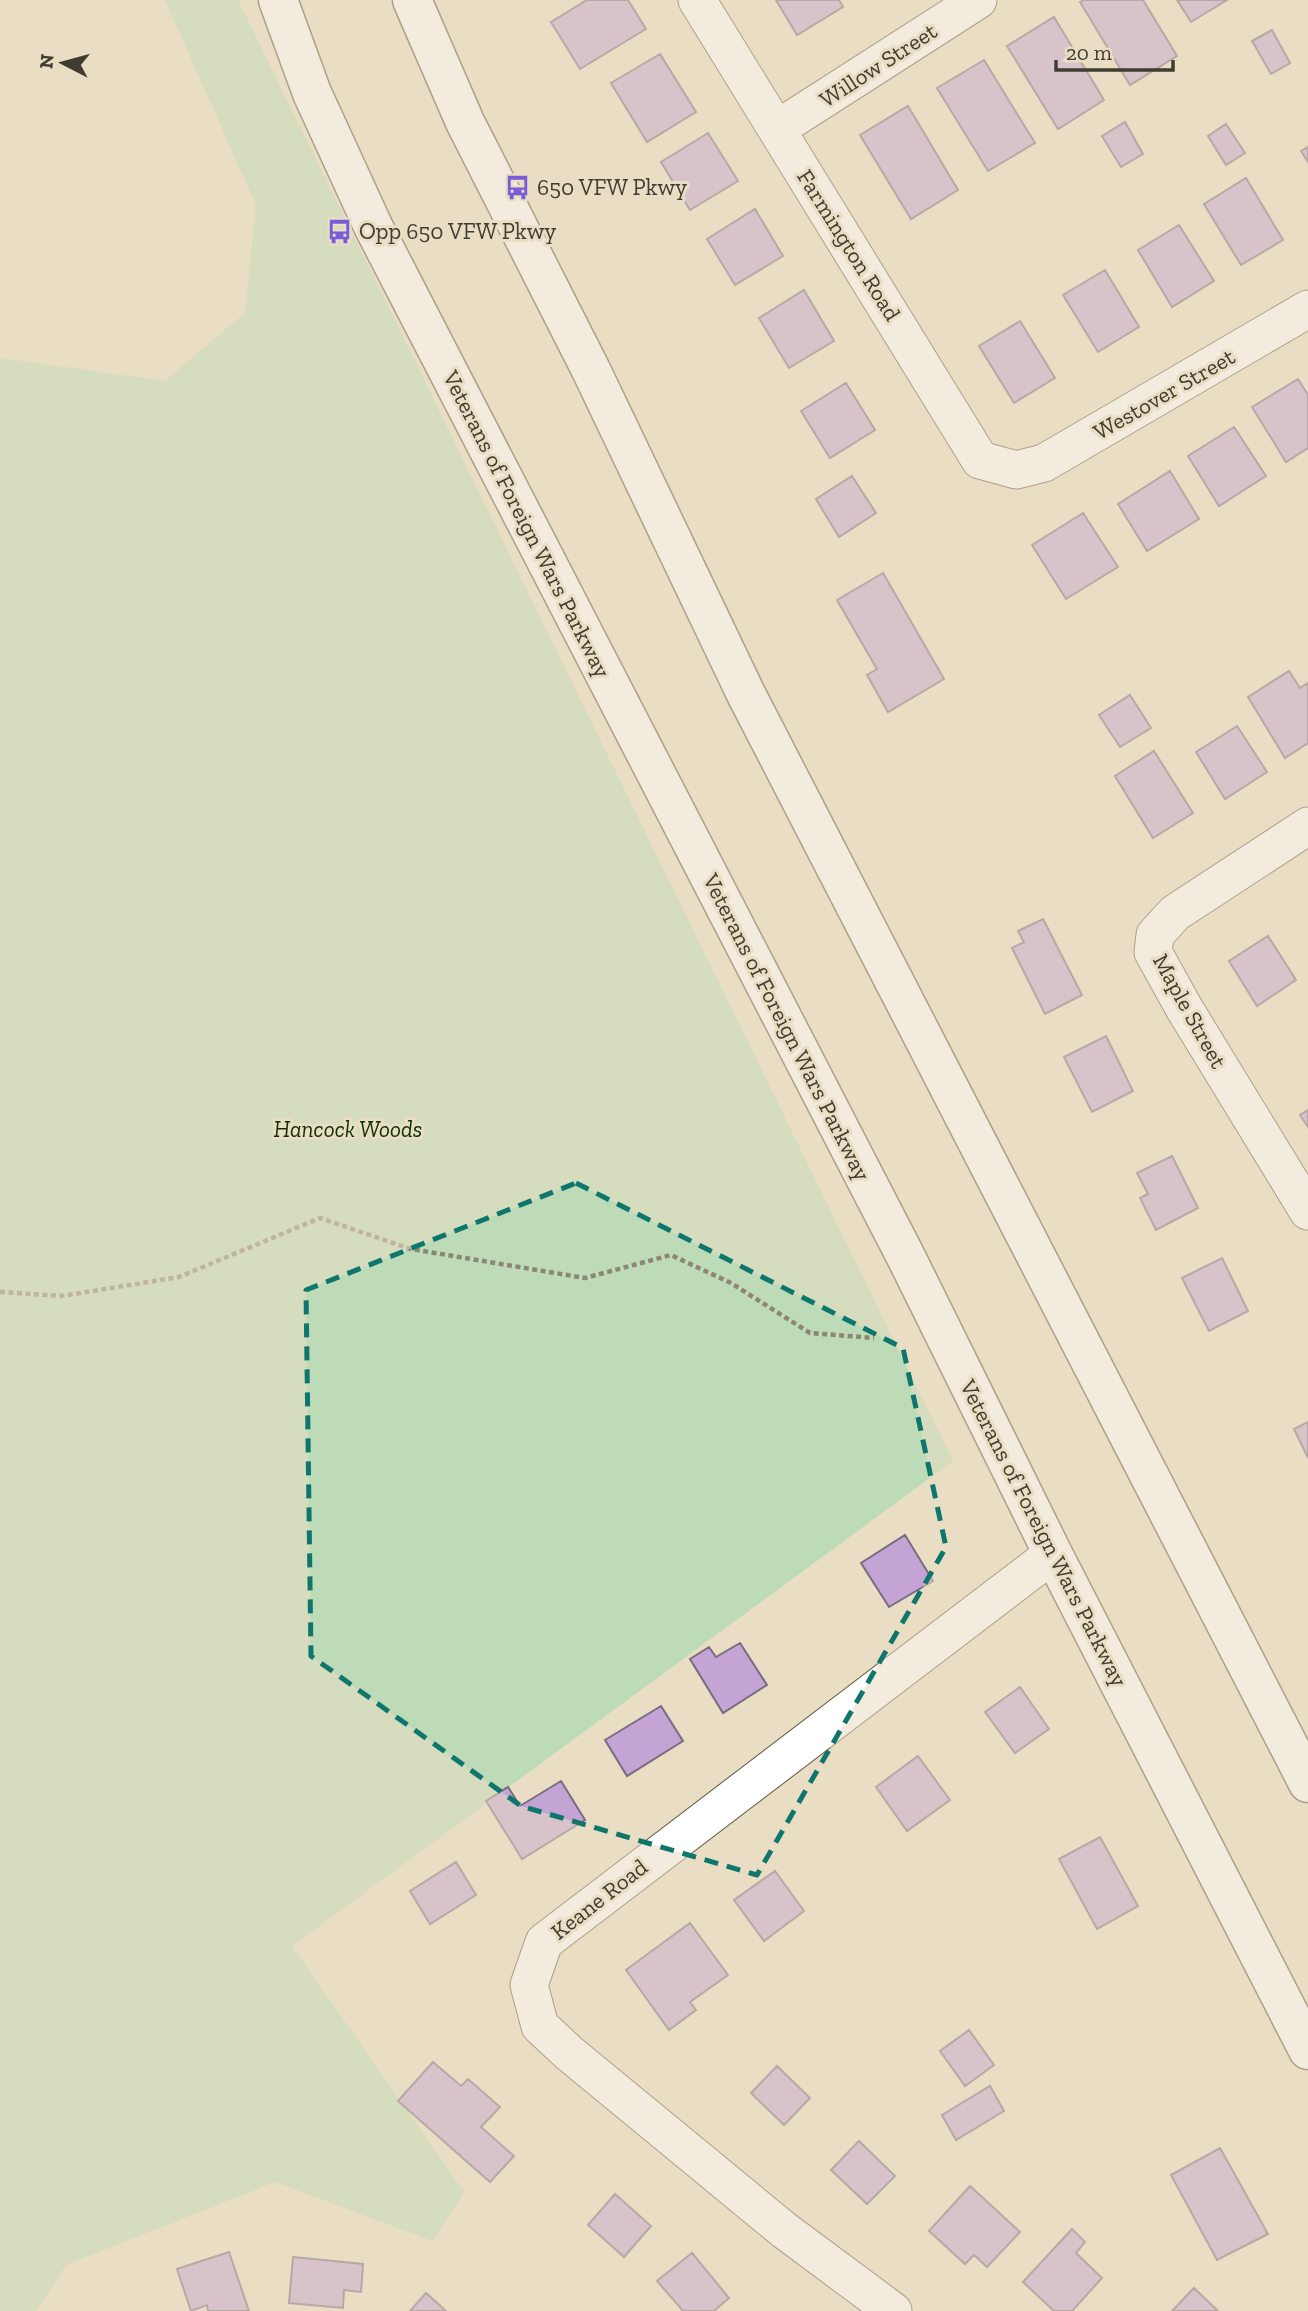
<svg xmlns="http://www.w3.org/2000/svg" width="1308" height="2311" font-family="'Zilla Slab',serif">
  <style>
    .green { fill: #bedbb8 }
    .building { fill: #c3a4d4; stroke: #796c81; stroke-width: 2 }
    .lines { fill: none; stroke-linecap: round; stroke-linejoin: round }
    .minor-casing { stroke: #625741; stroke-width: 39 }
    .trunk-casing { stroke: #625741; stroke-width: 41 }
    .path { stroke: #8d8674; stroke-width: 4.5; stroke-dasharray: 5 3.5; stroke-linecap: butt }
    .minor { stroke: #fff; stroke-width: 37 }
    .trunk { stroke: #fff; stroke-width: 38 }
    .marked { fill: none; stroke: #0f766e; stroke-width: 5; stroke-dasharray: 14 9; stroke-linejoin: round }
    .labels { text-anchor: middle; stroke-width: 6; stroke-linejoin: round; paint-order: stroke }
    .street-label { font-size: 23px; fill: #403c31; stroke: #e9ddc3 }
    .poi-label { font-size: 23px; fill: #403c31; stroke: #e9ddc3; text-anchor: start }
    .park-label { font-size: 23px; font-style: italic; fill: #0c3205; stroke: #e9ddc3 }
  </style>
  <rect width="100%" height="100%" fill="#e9ddc3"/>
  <path class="green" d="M165,0h73l715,1461 -661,485 172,246 -31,49 -158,-59 -209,83 -30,46h-36v-1953l165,23 80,-68 11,-108z"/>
  <path class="building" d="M587,0h41l18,29 -66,40 -29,-47z
    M776,0h63l4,7 -46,28z
    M1084,0h59l34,56 -47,29 -50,-83z
    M1177,0h50l-36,22z
    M1054,17l50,83 -46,29 -51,-83z
    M1272,30l18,33 -19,11 -19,-33z
    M660,54l36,58 -49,30 -36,-59z
    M984,60l51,83 -47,28 -51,-83z
    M908,106l50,84 -47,29 -51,-84z
    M1125,122l18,32 -22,13 -19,-31z
    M1226,124l19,29 -19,12 -18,-29z
    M708,133l30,48 -48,29 -29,-48z
    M1308,147v15l-7,-11z
    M1246,178l37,62 -42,25 -37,-61z
    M755,209l28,47 -48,29 -28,-46z
    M1179,225l35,56 -42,26 -34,-57z
    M1105,270l34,57 -41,25 -35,-57z
    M804,290l30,51 -45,27 -30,-50z
    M1020,321l35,57 -41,25 -35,-57z
    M1298,379l10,16v53l-22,14 -34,-55z
    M846,383l29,47 -45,28 -29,-47z
    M1234,427l32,49 -47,30 -31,-50z
    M1170,471l29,48 -52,32 -29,-47z
    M852,476l24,37 -37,24 -23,-38z
    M1083,513l35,54 -52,32 -34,-54z
    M883,573l61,106 -56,33 -21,-37 10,-6 -40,-69z
    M1289,671l11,17 8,-5v60l-23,15 -37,-61z
    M1130,695l21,33 -31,19 -21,-32z
    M1237,726l30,46 -42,27 -29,-47z
    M1154,751l39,62 -40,25 -38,-62z
    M1043,919l39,76 -37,19 -33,-66 12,-6 -6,-11z
    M1268,936l28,44 -39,26 -28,-45z
    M1106,1036l27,55 -41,21 -28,-55z
    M1308,1110v17l-8,-12z
    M1172,1156l26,52 -42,22 -16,-32 8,-4 -11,-21z
    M1222,1258l26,53 -39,20 -27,-53z
    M1308,1422v36l-14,-29z
    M905,1535l28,46 -44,26 -28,-44z
    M740,1643l27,42 -44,28 -33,-54 19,-12 7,10z
    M1020,1687l29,42 -34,24 -30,-41z
    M661,1706l22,35 -56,35 -22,-36z
    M918,1756l32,44 -43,31 -31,-44z
    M561,1781l24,39 -63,39 -36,-58 22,-14 12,19z
    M1100,1837l38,69 -41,23 -38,-70z
    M456,1862l20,33 -46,29 -20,-33z
    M775,1871l29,40 -40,30 -30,-41z
    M690,1923l38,52 -38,27 6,8 -27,20 -43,-60z
    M969,2030l25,35 -29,21 -25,-35z
    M433,2062l28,24 7,-7 32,28 -19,20 33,29 -24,26 -92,-81z
    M777,2066l33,32 -26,27 -33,-32z
    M990,2086l14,25 -48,29 -14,-25z
    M859,2141l36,35 -28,28 -36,-34z
    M1220,2148l48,86 -51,26 -46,-85z
    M970,2186l50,46 -33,35 -13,-12 -9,9 -36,-33z
    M615,2194l36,32 -27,31 -36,-32z
    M1072,2229l13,13 -9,11 26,25 -30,33h-18l-31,-29z
    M229,2252l20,59h-41l-1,-6 -16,6 -14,-42z
    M692,2253l37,45 -15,13h-31l-26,-30z
    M293,2257l70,7 -2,28 -17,-2 -1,18 -54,-5z
    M1194,2288l24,23h-46z
    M426,2293l20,18h-36z"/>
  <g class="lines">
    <defs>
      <path id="minor" d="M697,0l283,460 36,10 28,-7 264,-154
        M777,129l201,-129
        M1308,826l-133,87 -20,22 -2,17 31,56 124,203
        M893,2311l-109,-81 -215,-177 -29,-27 -11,-41 15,-43 509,-388"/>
      <path id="trunk" d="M278,0l34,93 61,133 533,1031 147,297 255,496
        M412,0l53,122 126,248 155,324 562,1089"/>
    </defs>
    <use href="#minor" class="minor-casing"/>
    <use href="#trunk" class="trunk-casing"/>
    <path class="path" d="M0,1292l62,4 117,-19 141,-59 91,31 174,29 86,-23 60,28 79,50 64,5"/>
    <use href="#minor" class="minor"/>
    <use href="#trunk" class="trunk"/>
  </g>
  <path d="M0 0H1308V2311H0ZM576,1183l327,165 43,199 -189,328 -236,-69 -210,-150 -5,-366z" fill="#e9ddc3" fill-opacity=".55" fill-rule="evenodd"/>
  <path class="marked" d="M576,1183l327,165 43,199 -189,328 -236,-69 -210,-150 -5,-366z"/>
  <defs>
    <symbol id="bus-bare" viewBox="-9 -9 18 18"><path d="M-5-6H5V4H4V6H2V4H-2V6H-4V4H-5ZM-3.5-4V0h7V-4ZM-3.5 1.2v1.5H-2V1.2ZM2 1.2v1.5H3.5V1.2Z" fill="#775ed8" stroke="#e9ddc3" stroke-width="2.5" paint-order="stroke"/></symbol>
  </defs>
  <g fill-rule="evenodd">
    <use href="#bus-bare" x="500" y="170" width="35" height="35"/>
    <use href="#bus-bare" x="322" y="214" width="35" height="35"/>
  </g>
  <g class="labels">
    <g class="street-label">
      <text transform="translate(878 65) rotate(-33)" y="8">Willow Street</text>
      <text transform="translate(849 245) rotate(58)" y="8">Farmington Road</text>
      <text transform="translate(1164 394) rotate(-30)" y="8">Westover Street</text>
      <text transform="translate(527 524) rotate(63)" y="8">Veterans of Foreign Wars Parkway</text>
      <text transform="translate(1190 1011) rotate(61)" y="8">Maple Street</text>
      <text transform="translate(787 1027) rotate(63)" y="8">Veterans of Foreign Wars Parkway</text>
      <text transform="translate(1044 1533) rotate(63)" y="8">Veterans of Foreign Wars Parkway</text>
      <text transform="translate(599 1899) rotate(-38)" y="8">Keane Road</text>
    </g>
    <g class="poi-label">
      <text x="537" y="195">650 VFW Pkwy</text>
      <text x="359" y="239">Opp 650 VFW Pkwy</text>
    </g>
    <g class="park-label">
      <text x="348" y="1137">Hancock Woods</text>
    </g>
  </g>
  <g transform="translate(63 63) rotate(276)" stroke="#e9ddc3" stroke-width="5" paint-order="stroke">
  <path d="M0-5L12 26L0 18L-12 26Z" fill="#403c31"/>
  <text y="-10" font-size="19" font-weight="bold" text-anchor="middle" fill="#403c31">N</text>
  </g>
  <path d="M1056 60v10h117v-10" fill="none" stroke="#403c31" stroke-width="3.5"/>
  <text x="1066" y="60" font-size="21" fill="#403c31" stroke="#e9ddc3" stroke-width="5" paint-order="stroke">20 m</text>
</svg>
